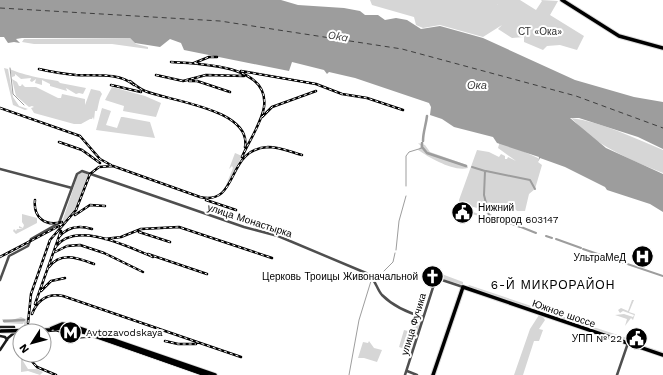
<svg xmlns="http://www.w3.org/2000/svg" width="663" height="375" font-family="'Work Sans',sans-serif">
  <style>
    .green { fill: #d6d6d6 }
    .water { fill: #9d9d9d }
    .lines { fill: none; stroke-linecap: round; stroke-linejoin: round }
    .stream { stroke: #9d9d9d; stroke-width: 1 }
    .canal { stroke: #9d9d9d; stroke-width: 2 }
    .river { stroke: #9d9d9d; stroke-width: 2.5 }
    .ferry { stroke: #3e3e3e; stroke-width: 1; stroke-dasharray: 5 4; stroke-linecap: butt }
    .primary-casing { stroke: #dbdbdb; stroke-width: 5.5 }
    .tertiary { stroke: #4f4f4f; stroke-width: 2.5 }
    .secondary { stroke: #1c1c1c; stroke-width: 2.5 }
    .primary { stroke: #000; stroke-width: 3.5 }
    .tram { stroke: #000; stroke-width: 1 }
    .rail-casing { stroke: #000; stroke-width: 2.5 }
    .rail { stroke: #fff; stroke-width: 1; stroke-dasharray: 3; stroke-linecap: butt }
    .primary-bridge-casing { stroke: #dbdbdb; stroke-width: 5.5; stroke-linecap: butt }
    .primary-bridge { stroke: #000; stroke-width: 3.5 }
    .labels { text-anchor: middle; stroke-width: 4; stroke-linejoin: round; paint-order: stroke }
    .park-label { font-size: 10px; fill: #2d2d2d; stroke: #fff }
    .poi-label { font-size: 10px; fill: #000; stroke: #fff; text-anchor: end }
    .street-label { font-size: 10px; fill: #000; stroke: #fff }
    .water-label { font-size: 11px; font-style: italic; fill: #3e3e3e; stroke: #fff }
    .quarter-label { font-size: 12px; letter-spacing: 1px; fill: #000; stroke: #fff }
  </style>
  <rect width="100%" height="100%" fill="#fff"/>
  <path class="green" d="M370,0h129l-2,5 2,-5h21l16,10 6,-9 -1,-1 17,1 -8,14 34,21 -7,14 -17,-5 -13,1 -4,4 -19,-8v-5l-12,1 -14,-9 4,-4 -19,12 -43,-12 -17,3 -7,-3 -2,-8 -42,-12z
    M130,38l6,6 12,3v2l-36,-5h-78l-12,-2 2,-3h7z
    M4,68l4,1 5,28 6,9 9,3 -3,1 -12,-5z
    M10,69c9,5 34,10 48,12l2,2 26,5 -3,6 -4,-1 -3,1 -10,-6 1,3 -17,-5v-2l-8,-4v5l-7,-2 1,-4 -4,3 -2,-1 1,-3 -10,1 -6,-5v2l-3,1z
    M12,79l5,3 2,4h2l1,-2 3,3h11l22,11h3l1,-4 23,5v6l6,-16 9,2 2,3c-3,5 -3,10 -5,17h-2l-1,9 -1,-3 -1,2h-2l-9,5h-7l-40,-11 -3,-5 3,-1 -2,-1 -3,1 -13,-11z
    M112,87l33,9 16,7 -5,14 -33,-6 1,-5 -19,-6z
    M102,108l9,3 -5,14 11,3 4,-11h2l27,5 5,16 -59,-8z
    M571,118c31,4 63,20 92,32v23c-25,-10 -49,-20 -72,-36 -7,-5 -13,-13 -20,-19z
    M500,141l38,17v4l4,3 -7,24 -6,5 -4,17h-8l-4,-4 -26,-5 3,1 -4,7 6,7 -1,2 -7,-9 -14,-4v5l12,4v2l-23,-7v-10l18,-50 12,2 10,5 2,-3 4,2v3h2l1,-2 8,4 -18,-13z
    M418,143l7,2 5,7 37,13 1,3c-14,4 -38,-10 -50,-18l3,-4z
    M235,153l7,3 -18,34 9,-22 -1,-2 -3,3z
    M82,172l7,3c-10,16 -8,40 -27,47l16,-47z
    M22,214l15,4v5l-21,11 -3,-3 1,-2 2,2 1,-2h6l-4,-1v-2l4,2 1,-3 -2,-3z
    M439,273l24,9v3l-24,-7z
    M469,285l98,33 -1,3 -99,-34z
    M632,300h2l-5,12 6,2 -2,6 -2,-2 -6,8 2,-7 -12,-4 9,-1 9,3 1,-2 -11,-4 -3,2 -2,-3 3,-2 7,3z
    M539,315l9,3 -5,-1 2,3 -6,9 4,1 -4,11h-5l-11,34h-9l16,-46z
    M21,317l4,2 5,-2 -1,3 -3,-1 3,2 -3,6h-2v-5l-1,2 -19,-1 -2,-4 10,1z
    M417,317l4,2 -9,32 -13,-4 5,-17 8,2z
    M575,321l52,17 -1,3 -52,-17z
    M369,341l5,7 8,2 -5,12 -13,-4h-6l5,-16 5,1z
    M21,355h2v6l5,8h9l6,3 -3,3 -12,-4 -7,1z"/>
  <path class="water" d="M0,0h281l17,5 46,3 16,3 5,4h13l7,5 11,-2 11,2 14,9 19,-3 43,12 92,42 59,17 29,5v47l-25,-12 -59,-19h-9l36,30 57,26v38l-13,-8 -43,-14 -2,-3 -40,-20 -25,-9 -2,4 1,-5 -42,-14 -4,-6 -39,-10 -12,-8 -12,-4 1,-8 -2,-4 -74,-25 -26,-6 -2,2 -3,-4 -32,-8 -3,9 -105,-21 -3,-7 -11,-4 -10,8 -25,-4 -5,-5h-108l-6,1 4,4 -6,-1 -6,1 -4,-6h-4z"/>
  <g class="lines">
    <path class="stream" d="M10,68l3,26 11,11
      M406,186v-30l3,-4 13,-4
      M396,250l3,-29 7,-25
      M384,271l9,-9 2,-9
      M376,277l5,-4
      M349,375l10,-55 12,-39"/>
    <path class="canal" d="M472,167l13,4 -1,24 5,20 31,12
      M486,171l44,9 5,9
      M521,227l15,6
      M546,236l6,2
      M556,239l25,9
      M583,249l80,27"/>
    <path class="river" d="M423,141c0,-9 3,-16 4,-25
      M422,143v4l5,6 39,13
      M4,321l20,-1"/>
    <path class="ferry" d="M0,8l220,13 182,28 174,47 87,32"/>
    <defs>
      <path id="primary" d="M562,0l57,36 44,12
        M50,329l12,-5 8,1 145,50
        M55,329l14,-2 138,48
        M433,375l30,-88 200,68"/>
    </defs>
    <use href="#primary" class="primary-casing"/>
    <path class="tertiary" d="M0,169l72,19
      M0,280l9,-24 19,-10 3,-7 28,-16 18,-49 5,-3 162,56 34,9 88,37c9,4 10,15 16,22 12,12 27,18 41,22
      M407,371l10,4
      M405,375l31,-97 27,9
      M617,375l11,-32"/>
    <path class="secondary" d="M0,327h14v6l-6,5 -8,12
      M0,336l5,1 2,3"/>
    <use href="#primary" class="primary"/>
    <path class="tram" d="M0,332h20
      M44,332l12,-1 24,7 15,-1 107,38
      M69,335l-3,-4 4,-2 22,7"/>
    <defs>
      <path id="rail" d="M171,62c28,2 99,2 93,45 -2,15 -16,36 -22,50
        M194,63l15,-6h8
        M39,69c13,3 25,5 37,6 19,1 42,-3 58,10
        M241,71l75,13 26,10 25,4 36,12
        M156,75l27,6 23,-6 38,1
        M130,81c5,4 10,8 15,10 24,10 107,18 100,56
        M189,81h8l33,11
        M111,85l30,7
        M0,108l80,28 20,23 11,6
        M262,117l10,-10 44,-16
        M59,142l23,8 18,13
        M35,200c-2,17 10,27 27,22
        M206,200l30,10
        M75,215l15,-10 15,1
        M139,232l31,10
        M59,237c9,-11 20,-12 33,-8
        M105,239l16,-2 20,-8 38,-2 93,31
        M55,248c19,-29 74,-1 98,9
        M55,252l12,-6 13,-1 24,8 39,19
        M148,254l59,20
        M0,257l59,-31
        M49,267c12,-16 29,-9 45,-3
        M41,291l10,-10 14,-3
        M35,304l26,-73
        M32,314c6,-15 16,-21 31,-18l178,61
        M28,323l3,-29 19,-54 26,-30 14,-36 9,-7 14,-1 87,31c40,9 25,-48 68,-50 12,0 23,5 34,8
        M165,341l13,3h18
        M26,355l11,12 19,8"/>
    </defs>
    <use href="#rail" class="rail-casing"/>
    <use href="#rail" class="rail"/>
    <defs>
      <path id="primary-bridge" d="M1,331l49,-1"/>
    </defs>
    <use href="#primary-bridge" class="primary-bridge-casing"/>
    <use href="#primary-bridge" class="primary-bridge"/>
  </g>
  <defs>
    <symbol id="civic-disc" viewBox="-11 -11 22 22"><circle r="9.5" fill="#000" stroke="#fff"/><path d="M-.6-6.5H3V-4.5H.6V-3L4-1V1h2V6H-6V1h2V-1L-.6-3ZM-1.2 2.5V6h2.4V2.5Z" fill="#fff"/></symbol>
    <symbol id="hospital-disc" viewBox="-11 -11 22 22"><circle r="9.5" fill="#000" stroke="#fff"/><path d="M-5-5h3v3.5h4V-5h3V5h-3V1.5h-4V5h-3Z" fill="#fff"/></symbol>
    <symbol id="church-disc" viewBox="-11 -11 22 22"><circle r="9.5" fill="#000" stroke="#fff"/><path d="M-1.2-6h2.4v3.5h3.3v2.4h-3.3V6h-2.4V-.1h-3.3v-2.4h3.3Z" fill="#fff"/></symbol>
    <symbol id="metro-disc" viewBox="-11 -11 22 22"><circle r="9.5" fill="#000" stroke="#fff"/><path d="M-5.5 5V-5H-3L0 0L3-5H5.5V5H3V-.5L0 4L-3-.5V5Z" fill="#fff"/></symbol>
  </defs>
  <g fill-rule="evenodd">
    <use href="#civic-disc" x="450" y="200" width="25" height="25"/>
    <use href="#hospital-disc" x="630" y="244" width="25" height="25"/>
    <use href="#church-disc" x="420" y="264" width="25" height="25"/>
    <use href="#metro-disc" x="58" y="320" width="25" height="25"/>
    <use href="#civic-disc" x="624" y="326" width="25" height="25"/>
  </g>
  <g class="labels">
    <g class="park-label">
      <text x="540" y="35">СТ «Ока»</text>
    </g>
    <g class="poi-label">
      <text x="478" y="211" text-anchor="start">Нижний<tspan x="478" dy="12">Новгород 603147</tspan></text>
      <text x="626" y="261">УльтраМеД</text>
      <text x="418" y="280">Церковь Троицы Живоначальной</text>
      <text x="86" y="336" text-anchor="start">Avtozavodskaya</text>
      <text x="622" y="342">УПП № 22</text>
    </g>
    <g class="street-label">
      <text transform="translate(250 220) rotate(18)" y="4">улица Монастырка</text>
      <text transform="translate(564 313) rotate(19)" y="4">Южное шоссе</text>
      <text transform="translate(413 324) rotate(-73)" y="4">улица Фучика</text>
    </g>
    <g class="water-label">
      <text transform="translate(338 36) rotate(10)" y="4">Oka</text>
      <text x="477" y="89">Ока</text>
    </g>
    <g class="quarter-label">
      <text x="553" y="289">6-Й МИКРОРАЙОН</text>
    </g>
  </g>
  <g transform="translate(32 343) rotate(234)"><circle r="19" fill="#ffffff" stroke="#999999"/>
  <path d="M0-3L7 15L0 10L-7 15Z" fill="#000000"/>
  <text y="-6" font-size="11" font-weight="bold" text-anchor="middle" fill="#000000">N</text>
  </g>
</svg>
